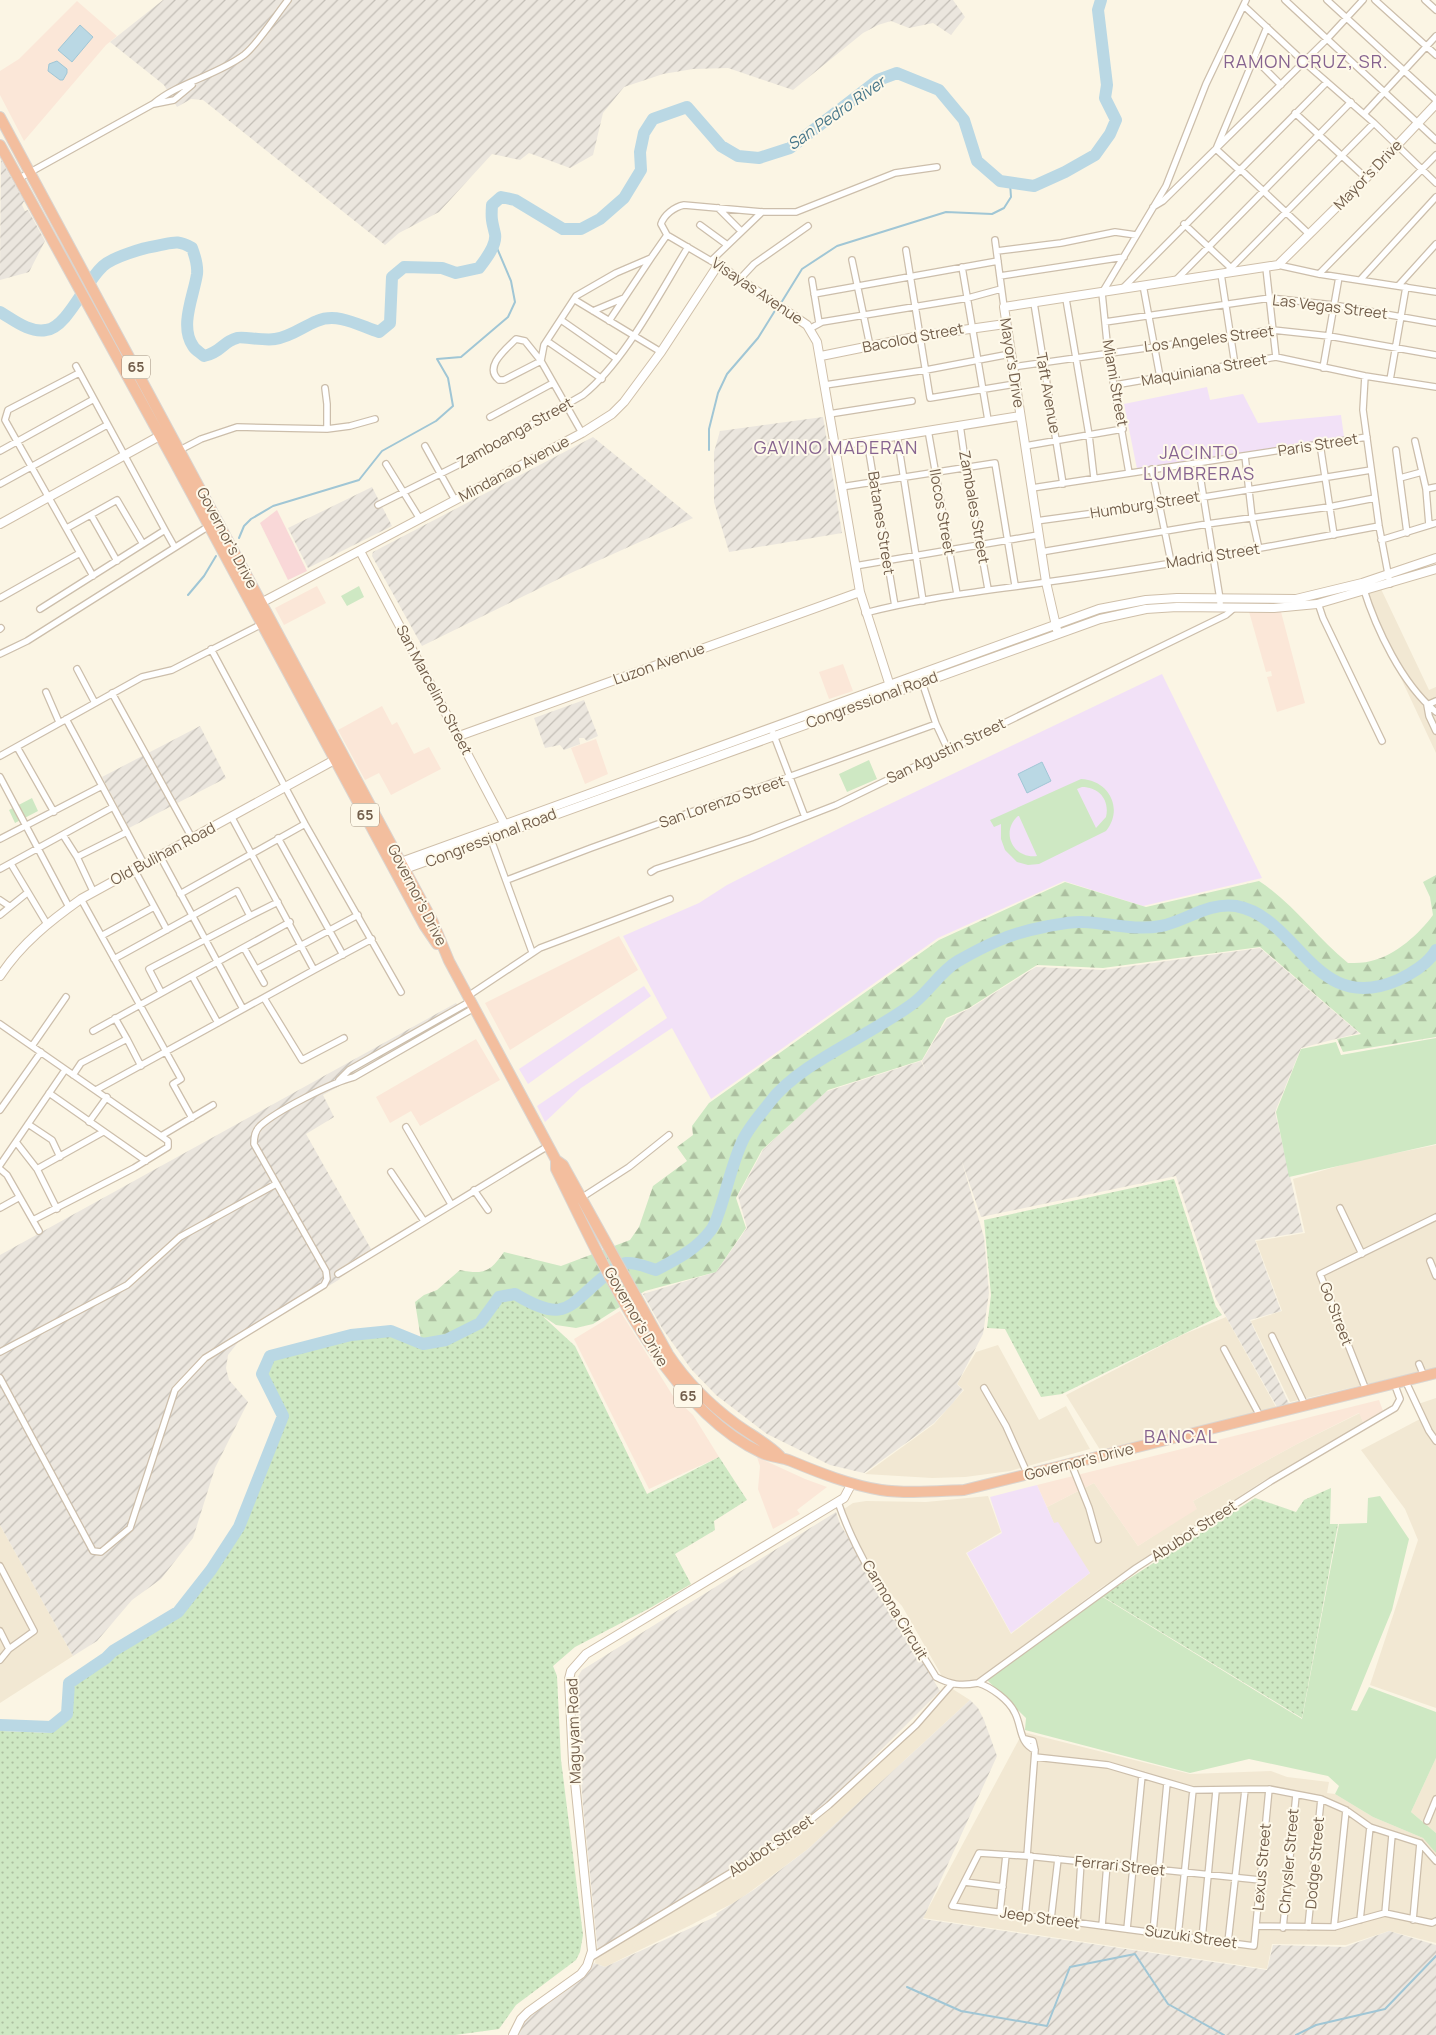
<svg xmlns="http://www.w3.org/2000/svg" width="1436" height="2035" font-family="Manrope,sans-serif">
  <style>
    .residential { fill: #f2e8d3 }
    .commercial { fill: #fbe7d8 }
    .industrial { fill: url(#industrial-furrows) }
    .education { fill: #f2e1f7 }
    .medical { fill: #f9d8d8 }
    .grass { fill: url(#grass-dots) }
    .forest { fill: url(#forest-firs) }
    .green { fill: #cee8c3; fill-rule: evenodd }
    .water { fill: #bad8e4; stroke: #a0c6d5 }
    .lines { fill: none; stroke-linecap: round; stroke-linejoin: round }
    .stream { stroke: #a0c6d5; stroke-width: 2 }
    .river { stroke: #bad8e4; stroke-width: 12 }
    .street-casing { stroke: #ccbeab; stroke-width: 8 }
    .secondary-casing { stroke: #cfbfa9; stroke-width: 10 }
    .highway-casing { stroke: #dad5d0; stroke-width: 12 }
    .street { stroke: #fff; stroke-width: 5.5 }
    .secondary { stroke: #fff; stroke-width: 8 }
    .highway { stroke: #f3be9e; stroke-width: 10 }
    .labels { text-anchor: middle; stroke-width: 4; stroke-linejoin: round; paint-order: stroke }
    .shield { fill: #fef9ea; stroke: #9c8c7b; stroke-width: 1 }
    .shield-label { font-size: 14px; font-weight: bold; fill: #725e4b }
    .street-label { font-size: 15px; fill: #725e4b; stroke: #fef9ea }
    .water-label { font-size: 16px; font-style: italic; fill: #49788b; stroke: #fef9ea }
    .quarter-label { font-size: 18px; letter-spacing: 1px; fill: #86638f; stroke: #fef9ea }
  </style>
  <defs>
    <pattern id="industrial-furrows" width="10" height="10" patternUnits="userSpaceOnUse" patternTransform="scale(1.25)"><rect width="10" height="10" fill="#ebe6de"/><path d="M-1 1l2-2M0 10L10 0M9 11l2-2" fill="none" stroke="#c3beb6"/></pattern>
    <pattern id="grass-dots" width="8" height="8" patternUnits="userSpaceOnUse" patternTransform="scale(1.25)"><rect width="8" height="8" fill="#cee8c3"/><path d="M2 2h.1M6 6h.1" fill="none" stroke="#acbfa0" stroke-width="1.8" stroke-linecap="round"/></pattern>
    <pattern id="forest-firs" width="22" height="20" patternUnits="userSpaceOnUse" patternTransform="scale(1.25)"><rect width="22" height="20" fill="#cee8c3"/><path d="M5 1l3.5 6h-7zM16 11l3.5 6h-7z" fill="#acbfa0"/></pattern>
  </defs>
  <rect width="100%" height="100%" fill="#fbf5e4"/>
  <path class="residential" d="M1381,589l48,101 7,-3v66l-74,-158z
    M1436,1145v223l-146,34 -39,-81 31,-10 -26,-70 49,-8 -12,-54 63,-18z
    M1226,1317l50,90 -174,46 -36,-58 116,-60z
    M998,1345l41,75 27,-14 24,43 -80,22 -45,6 -33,1 -67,-4 69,-50 30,-34 -7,-6 19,-32z
    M1436,1398v40l-18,-34z
    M1360,1413l3,9 -22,17 -78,42 -161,106 -122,91 -16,7 -21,-7 -41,-72 -14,-15 -25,-40 -11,-20 -8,-22 9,-6 13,-2 60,1 62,-6 13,36 -35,21 45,81 79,-61 -36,-49 -7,-17 47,-24 44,63 58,-38 -3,-7 104,-57z
    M1420,1419l16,25v264l-66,-23 48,-145 -13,-31 -44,-59z
    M0,1525l73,131 -73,47z
    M951,1688l19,12 -162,149 -69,51 -50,26 -84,41 -10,-4 1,-7 125,-75 112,-77z
    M1023,1732l167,42 81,-3 16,6 42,5 -2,11 8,1 38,23 50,21 10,10 3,5v90l-47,-12 -43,14 -74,-1 -5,25 -344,-51z
    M1436,1758v75l-25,-21z"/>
  <path class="commercial" d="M77,1l40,35 -11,9 -82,96 -24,-46v-24l19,-12z
    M317,586l9,17 -42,22 -9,-17z
    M1248,608h32l25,95 -28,9 -10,-35 5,-1 -1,-5 -5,1z
    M843,664l10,27 -24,8 -10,-27z
    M382,706l10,19 5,-3 17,32 15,-7 12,22 -50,26 -12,-22 -14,7 -27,-50z
    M596,739l12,35 -23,10 -14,-36z
    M619,936l19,34 -128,80 -25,-47z
    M476,1039l24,41 -80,46 -9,-15 -21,12 -14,-26z
    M620,1311l53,85 20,19 26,42 -70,32 -75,-150z
    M1379,1400l4,11 -20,11 -4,-9 -62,31 -104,57 4,8 -59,37 -44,-63 -47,24 -10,-22z
    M757,1457l48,22 22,8 -30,23 3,4 -27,15 -15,-40 2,-23z"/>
  <path class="industrial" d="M163,0h790l12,17 -14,18 -18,-12 -24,5 -18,-7 -13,4 -15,8 -70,57 -65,-22 -35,1 -30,5 -39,13 -21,26 -10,42 -23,13 -41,-15 -9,7 -28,-6 -53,58 -40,21 -14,12 -182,-145 -12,-1 -14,8 -13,-22 -54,-43z
    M1,160l23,41 -2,4 3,6 3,-1 17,31 -16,31 -29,8z
    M823,417l19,116 -113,19 -15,-50v-50l6,-21z
    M593,437l100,81 -120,54 -151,74 -50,-90 1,-4z
    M372,487l20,39 -84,42 -20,-40z
    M584,700l14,36 -11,5 -3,-3h-5l1,6 -16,6 -4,-5 -15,3 -11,-30z
    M200,726l26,52 -97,50 -27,-51z
    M1260,948l99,85 -58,15 -26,64 28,120 -48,8 26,71 -31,9 39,84 -12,3 -61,-108 -40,-123 -195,41 -20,-58 23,78 5,56 -6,41 -26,50 6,6 -11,14 -18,19 -70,50 -34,-8 -63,-31 -51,-39 -25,-26 -29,-41 -19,-34 73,-22 31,-44 -9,-32 25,-46 62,-58 96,-31 5,11 -4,-11 25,-42 22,-10 67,-42 67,3z
    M456,1003l8,14 -141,78 11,22 -28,17 65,115 -34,21 3,9 -101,62 -11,14 -2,13 3,12 19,22 -33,66 -22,70 -32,41 -29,21 -35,41 -24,15 -73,-131v-270z
    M836,1512l4,12 100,167 -112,112 -43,34 -109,65 -78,51 -15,-148 -8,-114 2,-13 5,-8z
    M970,1700l8,8 6,12 13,36 -74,163 344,51 6,-25 72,2 44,-16 47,14v90h-921l7,-15 63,-44 9,-13 11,4 112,-51 -1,-2 39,-25 53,-40z"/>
  <path class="education" d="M1207,387l3,13 33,-6 15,29 83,-8 3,22 -207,32 -13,-65z
    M1162,674l100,204 -119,28 -79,-25 -126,57 -227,161 -39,-71 -91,60 -36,34 -8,-16 130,-88 -44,-82 76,-33 28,-18 121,-61z
    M644,986l7,10 -123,88 -9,-15z
    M1037,1485l17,38 4,-1 32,51 -79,60 -44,-80 35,-20 -12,-36z"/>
  <path class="medical" d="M277,510l30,61 -19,9 -28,-57z"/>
  <path class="grass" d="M1174,1179l42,128 6,8 -160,79 -21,3 -36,-68 -18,-1 4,-33 -7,-75z
    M514,1297l22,13 39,36 72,148 72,-37 28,43 -33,21 1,9 -40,24 16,30 -41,24 -75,39 -22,19 4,10 4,84 22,175 -3,17 -4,8 -60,45 -17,24 -44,6h-455v-304l51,2 20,-18 1,-31 85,-58 25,-13 35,-47 24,-37 45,-113 -21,-42 7,-15 80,-22 39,-2 30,11 25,-3 37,-18 18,-24z
    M1331,1488l-1,36h8l-36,194 -200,-122 153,-98 41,14 8,-12z"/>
  <path class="forest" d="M1436,875v162l-93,15 -6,-13 24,-5 -101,-87 -157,21 -66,-3 -68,43 -23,10 -24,42 -94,30 -66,60 -26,48 10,30 -30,44 -71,19 -52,33 -17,4 -20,-3 -41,-28 -15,3 -18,25 -36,18 -24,3 -7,-44 9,-7 13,-5 23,-20c24,5 30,2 44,-18l57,14 69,-26 9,-13 14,-41 34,-25 -10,-14 16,-12 -1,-9 17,-23 230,-163 126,-58 81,25 113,-26c35,23 57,56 89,82 8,0 16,0 23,-2 24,-5 49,-28 62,-46l-3,-18 -7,-15z"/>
  <path class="green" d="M359,586l5,11 -17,9 -6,-10z
    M869,760l8,19 -30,13 -8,-18z
    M1081,779c28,1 43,30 25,52l-67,33 -11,1 -11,-3 -12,-12 -4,-11v-15l-7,3 -4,-7zM1082,787c17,0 28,13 24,30l-10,11 -19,-39zM1018,816h1l18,40c-24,3 -37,-24 -19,-40z
    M32,798l6,13 -23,12 -6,-13z
    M1436,1038v106l-147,33 -13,-65 25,-63 35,-7 5,13z
    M1380,1496l29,43 -17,71 -41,100 6,1 12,-24 67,25v46l-25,54 25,21v20l-13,-15 -50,-21 -38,-23 4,-8 -11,-10 -79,-17 -59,14 -165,-43 1,-12 -40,-39 115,-83 201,123 37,-195 28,-1 1,-25z"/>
  <path class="water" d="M80,25l13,12 -21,25 -14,-12z
    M57,61l10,8v4l-4,7h-3l-12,-9 1,-7z
    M1042,762l9,19 -24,12 -9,-19z"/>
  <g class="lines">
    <path class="stream" d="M781,303l21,-34 35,-23 109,-34 46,2 12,-6 7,-11 -1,-14
      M709,450v-21l9,-36 9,-19 31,-36 18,-29
      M239,538l5,-12 7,-7 22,-13 86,-26 23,-29 54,-30 17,-15 -5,-28 -11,-19 24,-2 47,-40 7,-15 -4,-21 -17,-40
      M188,595l16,-19 12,-20
      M907,1987l54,24 86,15 23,-59 65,-13 33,50 56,31
      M1296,2035l20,-10 69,-16 51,-53"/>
    <path class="river" d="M0,312c14,8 29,21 46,18 21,-2 39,-48 57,-64 10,-9 40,-18 53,-20 17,-3 21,-7 36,2 3,8 6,17 5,26 -3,21 -18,52 -4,72 2,4 8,7 11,10 18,-4 18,-14 33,-18 4,-2 27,3 38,1 16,-2 27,-12 42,-18 21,-9 43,5 62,11l11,-9 2,-46 12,-10 38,1 14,5 23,-5c7,-9 18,-23 16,-34 -3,-13 -4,-14 -3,-29l9,-8 14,3 48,29h18l19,-10 24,-21 17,-28 -1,-18 4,-19 9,-14 34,-12 34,39 17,10 21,2 31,-10 88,-68 19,-7 42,17 25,30 13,41 23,20 34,5 31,-14 30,-17 15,-21 6,-14 -11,-22 2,-13 -9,-75 3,-10
      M0,1725l51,2 16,-13 2,-31 37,-25 7,-7 65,-39 33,-42 28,-43 44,-111 -21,-42 8,-18 81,-21 40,-4 32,13 23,-4 34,-17 19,-26 16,-3c52,31 52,12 91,-19 6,-5 13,-11 20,-12 10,-1 20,4 30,7 21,-11 41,-21 55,-40 4,-5 6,-12 8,-18 8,-23 13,-48 23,-70 6,-14 19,-28 28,-40 30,-40 104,-68 145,-100 15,-12 26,-31 43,-41 28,-16 53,-28 86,-34 12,-2 26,-6 39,-5 26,1 51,9 78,4 25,-5 47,-24 75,-20 63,11 78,111 162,74 13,-6 31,-17 38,-30"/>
    <defs>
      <path id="street" d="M1285,0l151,140
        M1327,0l109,100
        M1375,0l61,55
        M1425,0l11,10
        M1244,6l60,56 70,61 62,60
        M1254,58l27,27
        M154,104l20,-4 18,-15
        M1295,113l71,65
        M1364,114l72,-78
        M1240,169l69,65
        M1239,170l-23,-21 51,-122
        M18,179l135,-75c26,-22 63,-28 91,-49 14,-11 32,-40 44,-55
        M1153,207l10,-6 164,-162 36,-39
        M718,208l23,23
        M1184,224l47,44
        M700,225l26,19
        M995,240l9,67
        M906,250l24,148 85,-14
        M997,251l64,-8 54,-11 21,3
        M852,260l18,86
        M711,261l51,-49
        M718,265l-51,-30 -6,-11c3,-9 13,-17 23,-19l78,7h34l99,-39 42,-6
        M1278,265l41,9 117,18
        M962,267l26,153
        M1266,268l10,89
        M1227,272l147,-149
        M1221,274l14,91
        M1319,274l117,-119
        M1000,276l124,-19
        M1361,279l75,-82
        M739,280l15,-16 54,-38
        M812,280l7,43
        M1175,281l176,-179
        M1143,285l17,92
        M1398,286l38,-42
        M1122,289l205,-207
        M814,294l184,-33
        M1066,299l23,136 5,43
        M575,300l86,52
        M1034,303l29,181
        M593,311l31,-13
        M561,320l56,39
        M609,321l42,-63
        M1105,322l165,-24 64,7 102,18
        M811,328l11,-6 146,-24 33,-9
        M547,341l55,38
        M541,361l-37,19h-5c-16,-13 7,-31 17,-41l9,2 16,20 41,72
        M541,361l3,-16 32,-49 40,-23 35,-15 16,-23
        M76,366l89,164
        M1012,367l261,-37 56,6 107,19
        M1323,368l16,-91
        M79,373l-71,37 -3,10 88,156
        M1365,376l-2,34 16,116 11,58
        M1390,380l16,-93
        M825,385l101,-15 84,-16
        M1115,385l161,-28 89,19 71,11
        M325,388l2,16v25
        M829,414l83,-13
        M490,417l63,-34
        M960,425l6,42 22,122
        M928,430l29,164
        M897,435l26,166
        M867,440l28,166
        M1415,441l11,48 3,36
        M1320,444l14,91
        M425,446l30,54
        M1025,446l98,-17
        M1396,450l11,83
        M0,451l94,-52
        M178,451l23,-12 36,-12 90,2 23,-3 25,-7
        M1245,456l7,61 7,32
        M1198,463l22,136v9
        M386,464l34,55
        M1152,469l19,93
        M1129,473l-21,-121 -6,-59 64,-107 40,-102 40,-84
        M1400,478l22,-6
        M0,484l107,-59
        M841,487l154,-24 20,122
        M1032,488l335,-51
        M1426,489l10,-2
        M378,505l96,-48 109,-62c42,-34 76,-101 105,-148
        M91,515l26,46
        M1036,521l125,-17 210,-34
        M67,528l50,-28 26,44
        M1381,540l55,-17
        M1041,552l166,-28 122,-17 46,-9
        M855,566l183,-31
        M1363,587c13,42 39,97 73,125
        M0,598l80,-45
        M1318,603l5,15 59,123
        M40,609l125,-79 9,16
        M865,613c60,-16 121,-22 182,-31 111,-15 222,-35 332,-56
        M0,629l1,-1
        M211,649l94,175 96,168
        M0,654l27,-13 182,-115
        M77,669l18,34
        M922,682l14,42 13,28
        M46,692l13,30
        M112,693l80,145
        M1436,701l-9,4 2,11 7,15
        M66,719l78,145
        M773,733l32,84
        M17,747l37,65
        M0,756l142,-79 30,-7 90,-46
        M0,777l69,130
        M489,834l43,118
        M63,835l14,22
        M278,838l65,117
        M0,839l102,-53
        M160,856l83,153
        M11,864l36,60
        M0,869l113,-62
        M134,869l33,61
        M651,872l5,-3 95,-31 85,-33 390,-190 7,-6
        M507,880l84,-32 345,-124
        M93,891l-16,-34 50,-25
        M180,894l125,-70
        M81,899l100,180 -8,5 19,34
        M0,900l9,6
        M0,915l27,-22
        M250,916l28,-14
        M103,935l51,-28
        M244,948l20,35
        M114,959l123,-68 13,25 -101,53 12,23
        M257,969l101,-54
        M314,970l58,-31
        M192,976l98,-54
        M468,996l72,-48 130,-49
        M264,998l38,62 42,-22
        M115,1018l12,21
        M0,1024l161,112
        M93,1031l99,-55 26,47
        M32,1046l34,-49
        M73,1075l8,-12 46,-24 14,27
        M339,1080l10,-10 122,-69
        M96,1090l218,-120 -83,-154
        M49,1093l97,68
        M0,1110l41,-58
        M89,1122l18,-25
        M28,1124l24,16 8,17
        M406,1127l45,77
        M16,1142l21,27 20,40
        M0,1165l65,-95
        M0,1169l7,6 32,56
        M37,1169l66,-37
        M391,1172l33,49
        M474,1190l14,20
        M581,1198l48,-31 40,-32
        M0,1208l18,-10
        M1340,1208l22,46
        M33,1220l101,-52 34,-21v-6l-7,-5 52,-31
        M1430,1261l6,15
        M338,1274l210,-128
        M1272,1336l33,69
        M1224,1349l36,67
        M0,1352l127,-67 53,-48 96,-53
        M1419,1364l5,12
        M0,1378l93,173 8,1 29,-24 45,-138 30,-32 119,-73 3,-6 -1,-8 -72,-127c0,-8 1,-13 6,-18 16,-15 73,-44 94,-49l120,-69
        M1405,1380l24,51 7,10
        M984,1388l22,38 22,49
        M1366,1390l-46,-116 116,-57
        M1071,1463l18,45 9,32
        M838,1502c21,63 64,119 98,175 15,8 25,9 42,6l158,-115 135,-87 124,-73 5,-9 -6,-16
        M0,1566l34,65 -25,18 -9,11
        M0,1631l9,18
        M978,1683c13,4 31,17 37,30 7,14 4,30 20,37
        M1025,1739l8,2 2,9 -8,106
        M1035,1757l73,8 85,25 76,-1 52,10 25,11 24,17 50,16 16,18
        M1427,1821l9,-22
        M1260,1880l-233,-24 -48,-3 -27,53 302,40 15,-157
        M965,1882l38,5
        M1000,1912l6,-57
        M1385,1913l7,-78
        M1025,1916l6,-60
        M1051,1919l7,-60
        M1360,1920l10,-93
        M1413,1920l7,-77
        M1077,1923l4,-61
        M1102,1926l5,-62
        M1256,1926l78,1 51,-14 47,10 4,-2
        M1308,1927l13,-128
        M1334,1927l12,-117
        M1283,1928l13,-133
        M1127,1929l15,-154
        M1153,1932l14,-149
        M1178,1936l15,-146
        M1202,1939l14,-148
        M1228,1942l17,-152
        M590,1958l198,-120 41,-33 87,-80 35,-40"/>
      <path id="secondary" d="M821,356l99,-20 85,-12
        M834,446l186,-30
        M0,524l165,-91
        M360,551l146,276
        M257,605l325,-172 30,-19 12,-12 37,-50 57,-87 89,60 10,17 43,250 30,94
        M1057,630l-11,-48 -42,-275 274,-42 88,-87 70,-74
        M459,736l401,-144
        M398,866l3,-4 698,-253 47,-9 31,-2 119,1 66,-16 74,-25
        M402,870l698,-251 46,-10 31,-2 97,1 43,-4 119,-35
        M0,976c21,-32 50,-55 81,-77l257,-141
        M513,2035l8,-16 7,-7 53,-38 6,-8 5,-15 -19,-189 -4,-83 2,-8 15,-17 258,-156 8,-15"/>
      <path id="highway" d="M0,117c134,252 271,502 405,753l27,50 17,41 107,199 7,5 105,189c18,27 42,51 68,70 15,11 31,19 44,32
        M0,145l174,316 250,464 13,19
        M556,1160v9c46,92 108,239 206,284 8,4 19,4 29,8 29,12 59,24 90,29 27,4 56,1 83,0l472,-117"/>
    </defs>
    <use href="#street" class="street-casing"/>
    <use href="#secondary" class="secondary-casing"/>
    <use href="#highway" class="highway-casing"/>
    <use href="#street" class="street"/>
    <use href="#secondary" class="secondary"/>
    <use href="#highway" class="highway"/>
  </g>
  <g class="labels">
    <g class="shield">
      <rect x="122" y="355.5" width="28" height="23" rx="4"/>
      <rect x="351" y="803.5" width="28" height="23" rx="4"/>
      <rect x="674" y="1384.5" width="28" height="23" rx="4"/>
    </g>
    <g class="shield-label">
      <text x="136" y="372">65</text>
      <text x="365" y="820">65</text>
      <text x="688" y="1401">65</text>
    </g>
    <g class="street-label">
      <text transform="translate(1368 175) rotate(-46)" y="5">Mayor's Drive</text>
      <text transform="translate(757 291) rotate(34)" y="5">Visayas Avenue</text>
      <text transform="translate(1330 307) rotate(7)" y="5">Las Vegas Street</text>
      <text transform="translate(913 338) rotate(-11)" y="5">Bacolod Street</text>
      <text transform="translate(1209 339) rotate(-7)" y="5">Los Angeles Street</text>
      <text transform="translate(1012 363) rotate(81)" y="5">Mayor's Drive</text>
      <text transform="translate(1204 370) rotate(-10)" y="5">Maquiniana Street</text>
      <text transform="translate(1115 383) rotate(80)" y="5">Miami Street</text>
      <text transform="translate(1048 393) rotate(80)" y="5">Taft Avenue</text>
      <text transform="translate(515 433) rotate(-29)" y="5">Zamboanga Street</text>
      <text transform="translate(1318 445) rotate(-9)" y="5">Paris Street</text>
      <text transform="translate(514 469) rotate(-28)" y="5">Mindanao Avenue</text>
      <text transform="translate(1145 505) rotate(-9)" y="5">Humburg Street</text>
      <text transform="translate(974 507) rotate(80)" y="5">Zambales Street</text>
      <text transform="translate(942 512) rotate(80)" y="5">Ilocos Street</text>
      <text transform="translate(881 523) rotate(81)" y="5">Batanes Street</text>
      <text transform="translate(227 538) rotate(62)" y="5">Governor's Drive</text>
      <text transform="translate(1213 556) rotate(-9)" y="5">Madrid Street</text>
      <text transform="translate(659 664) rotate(-20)" y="5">Luzon Avenue</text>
      <text transform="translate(434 690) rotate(62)" y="5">San Marcelino Street</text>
      <text transform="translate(872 700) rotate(-20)" y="5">Congressional Road</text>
      <text transform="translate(946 751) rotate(-26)" y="5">San Agustin Street</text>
      <text transform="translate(722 802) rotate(-19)" y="5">San Lorenzo Street</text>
      <text transform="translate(491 838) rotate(-21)" y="5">Congressional Road</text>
      <text transform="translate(163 854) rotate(-28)" y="5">Old Bulihan Road</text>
      <text transform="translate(417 895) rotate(63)" y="5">Governor's Drive</text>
      <text transform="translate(1336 1314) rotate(69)" y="5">Go Street</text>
      <text transform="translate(636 1317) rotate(60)" y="5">Governor's Drive</text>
      <text transform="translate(1079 1462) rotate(-14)" y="5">Governor's Drive</text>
      <text transform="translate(1194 1531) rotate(-33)" y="5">Abubot Street</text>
      <text transform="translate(895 1610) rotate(59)" y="5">Carmona Circuit</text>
      <text transform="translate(574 1731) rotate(-92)" y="5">Maguyam Road</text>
      <text transform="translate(771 1846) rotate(-34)" y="5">Abubot Street</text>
      <text transform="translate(1289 1861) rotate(-85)" y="5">Chrysler Street</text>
      <text transform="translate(1315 1863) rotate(-85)" y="5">Dodge Street</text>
      <text transform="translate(1120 1866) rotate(6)" y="5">Ferrari Street</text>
      <text transform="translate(1262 1867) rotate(-85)" y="5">Lexus Street</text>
      <text transform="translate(1040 1918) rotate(8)" y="5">Jeep Street</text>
      <text transform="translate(1191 1937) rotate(8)" y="5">Suzuki Street</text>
    </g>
    <g class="water-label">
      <text transform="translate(836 113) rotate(-35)" y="6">San Pedro River</text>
    </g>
    <g class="quarter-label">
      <text x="1306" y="68">RAMON CRUZ, SR.</text>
      <text x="836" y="454">GAVINO MADERAN</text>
      <text x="1199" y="459">JACINTO<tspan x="1199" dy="21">LUMBRERAS</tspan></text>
      <text x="1181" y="1443">BANCAL</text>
    </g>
  </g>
</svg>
